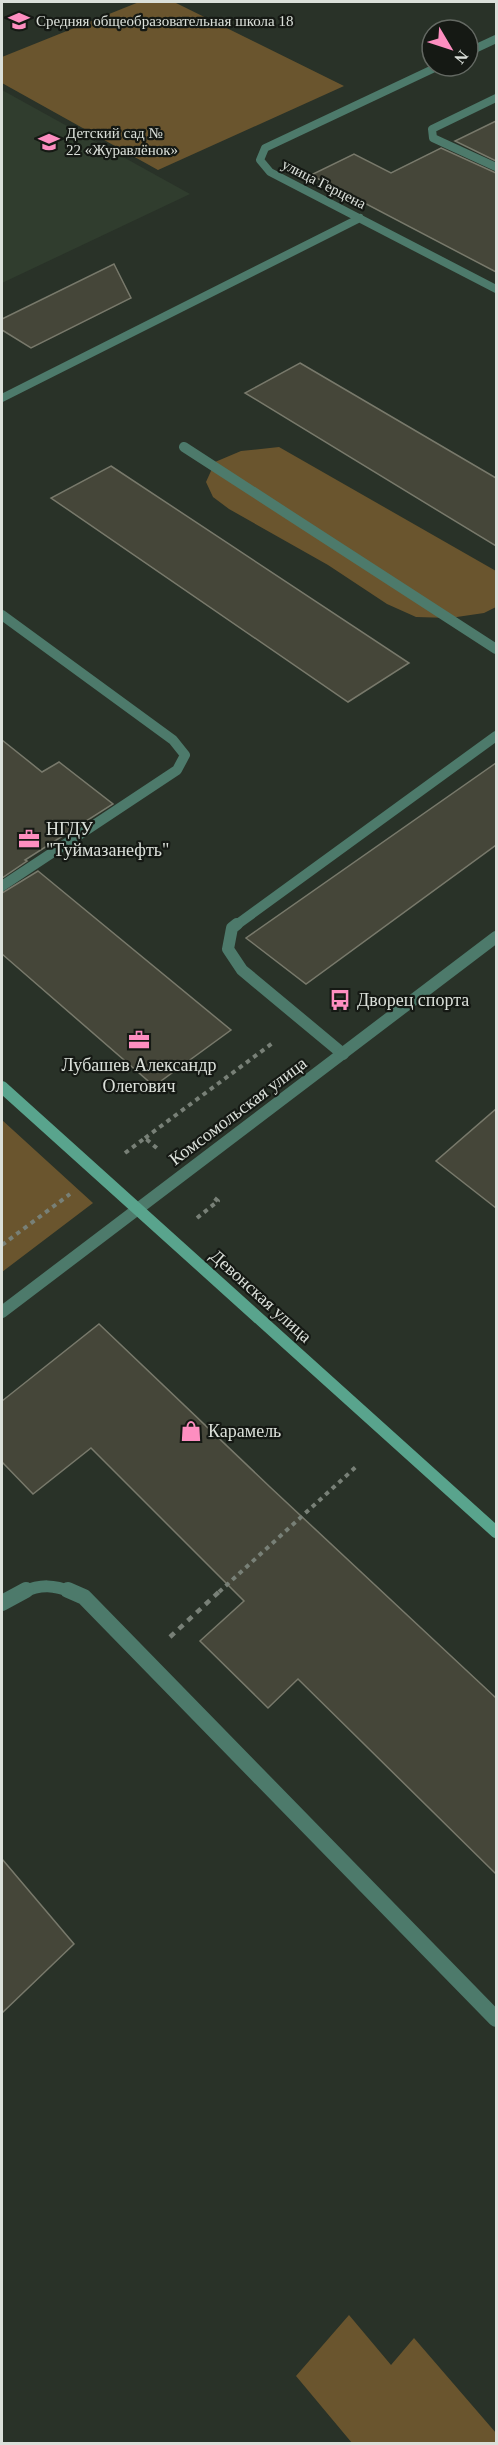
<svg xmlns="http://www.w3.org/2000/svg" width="498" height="2445" font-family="Georgia,serif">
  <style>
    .built { fill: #303d2e }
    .green { fill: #6a552e }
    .building { fill: #454639; stroke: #78796b; stroke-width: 1.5 }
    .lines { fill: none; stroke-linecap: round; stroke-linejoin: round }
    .path-far1 { stroke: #788077; stroke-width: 4; stroke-dasharray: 4.5 4.5; stroke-linecap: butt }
    .path { stroke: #788077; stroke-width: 4.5; stroke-dasharray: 6 6; stroke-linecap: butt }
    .service-far3 { stroke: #4d7a6b; stroke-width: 8 }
    .service-far2 { stroke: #4d7a6b; stroke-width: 10 }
    .service-far1 { stroke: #4d7a6b; stroke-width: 12 }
    .service { stroke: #4d7a6b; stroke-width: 16 }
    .tertiary { stroke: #4d7a6b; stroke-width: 12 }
    .secondary { stroke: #59a48d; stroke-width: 12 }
    .labels { text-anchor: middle; stroke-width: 4.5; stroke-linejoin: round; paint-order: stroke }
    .far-poi-label { font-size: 15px; fill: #dbe0da; stroke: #151914; text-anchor: start }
    .far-street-label { font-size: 15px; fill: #dbe0da; stroke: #151914 }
    .poi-label { font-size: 18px; fill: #dbe0da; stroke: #151914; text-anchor: start }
    .street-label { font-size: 18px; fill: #dbe0da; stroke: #151914 }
  </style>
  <rect width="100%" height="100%" fill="#293228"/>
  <path class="built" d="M2,90l188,104 -188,89z"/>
  <path class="green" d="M139,2h35l170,84 -186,84 -156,-87v-26z
    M279,447l217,124v36l-12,6 -34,5 -34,-1 -29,-13 -59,-39 -99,-56 -16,-12 -7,-15 9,-20 26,-11z
    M2,1120l91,83 -91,69z
    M349,2315l42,50 23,-27 82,95v10h-144l-56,-67z"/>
  <path class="building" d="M496,121v40l-41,-20z
    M441,148l55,25v99l-185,-97 43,-21 37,19z
    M114,264l17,34 -100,50 -29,-18v-11z
    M300,363l196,115v68l-251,-153z
    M111,466l298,197 -61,39 -297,-204z
    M2,740l40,32 17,-10 54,42 -88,56 2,1 -25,17z
    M496,763v82l-190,139 -60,-46z
    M38,871l193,159 -77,56 -152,-132v-61z
    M496,1109v99l-60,-47z
    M99,1324l171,163 226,211v176l-198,-195 -30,29 -68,-67 44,-40 -153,-153 -58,46 -31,-32v-61z
    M2,1859l72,85 -72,69z"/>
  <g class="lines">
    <path class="path-far1" d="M145,1138l129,-96
      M125,1153l20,-15 14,12
      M197,1218l21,-17 -6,-5
      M2,1245l68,-51
      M219,1592l139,-127"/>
    <path class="path" d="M170,1637l51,-47"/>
    <path class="service-far3" d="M468,52l28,-13
      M439,66l-174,82 -5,12 10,12 226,117
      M496,98l-64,31 1,9 63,29
      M2,398l358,-180"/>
    <path class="service-far2" d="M184,447l312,202
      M2,615l171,125 12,15 -8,15 -175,116
      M235,926l261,-190"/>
    <path class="service-far1" d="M237,924l-5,4 -4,21 14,21 101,84
      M23,1592c18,-8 31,-7 49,0"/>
    <path class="service" d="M68,1590l16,7 412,422
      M2,1603l24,-13"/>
    <path class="tertiary" d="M2,1312l494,-375"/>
    <path class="secondary" d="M2,1087l494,445"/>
  </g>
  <defs>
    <symbol id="school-bare" viewBox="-9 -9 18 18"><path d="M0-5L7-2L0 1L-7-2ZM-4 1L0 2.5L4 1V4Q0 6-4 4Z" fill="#fd8ec0" stroke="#151914" stroke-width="2.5" paint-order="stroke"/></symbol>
    <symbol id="office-bare" viewBox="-9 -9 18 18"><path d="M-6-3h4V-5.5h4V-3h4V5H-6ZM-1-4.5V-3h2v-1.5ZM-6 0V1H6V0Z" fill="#fd8ec0" stroke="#151914" stroke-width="2.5" paint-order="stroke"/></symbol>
    <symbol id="bus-bare" viewBox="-9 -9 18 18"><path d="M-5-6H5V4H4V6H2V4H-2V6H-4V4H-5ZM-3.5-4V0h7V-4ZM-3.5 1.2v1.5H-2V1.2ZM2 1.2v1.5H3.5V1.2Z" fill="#fd8ec0" stroke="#151914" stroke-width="2.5" paint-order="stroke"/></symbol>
    <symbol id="shop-bare" viewBox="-9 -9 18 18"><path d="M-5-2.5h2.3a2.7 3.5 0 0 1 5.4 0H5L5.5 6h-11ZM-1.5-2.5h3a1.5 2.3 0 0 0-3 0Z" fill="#fd8ec0" stroke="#151914" stroke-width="2.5" paint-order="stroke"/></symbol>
  </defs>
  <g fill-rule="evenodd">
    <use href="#school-bare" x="4" y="6" width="30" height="30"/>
    <use href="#school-bare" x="34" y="127" width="30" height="30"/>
    <use href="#office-bare" x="14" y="824" width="30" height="30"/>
    <use href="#bus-bare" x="325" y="985" width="30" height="30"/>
    <use href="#office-bare" x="124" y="1025" width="30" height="30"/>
    <use href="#shop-bare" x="176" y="1416" width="30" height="30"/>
  </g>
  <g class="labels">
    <g class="far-poi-label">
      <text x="36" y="26">Средняя общеобразовательная школа 18</text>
      <text x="66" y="138">Детский сад №<tspan x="66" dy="17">22 «Журавлёнок»</tspan></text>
    </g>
    <g class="far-street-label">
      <text transform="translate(324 184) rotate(27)" y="5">улица Герцена</text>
    </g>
    <g class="poi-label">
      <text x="46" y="835">НГДУ<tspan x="46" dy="21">"Туймазанефть"</tspan></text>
      <text x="357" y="1006">Дворец спорта</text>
      <text x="139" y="1071" text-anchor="middle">Лубашев Александр<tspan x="139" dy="21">Олегович</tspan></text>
      <text x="208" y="1437">Карамель</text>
    </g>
    <g class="street-label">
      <text transform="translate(238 1111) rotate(-37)" y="6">Комсомольская улица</text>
      <text transform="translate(261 1296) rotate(42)" y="6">Девонская улица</text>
    </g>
  </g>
  <rect width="498" height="2445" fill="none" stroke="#dbe0da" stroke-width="6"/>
  <g transform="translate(450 48) rotate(129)"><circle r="28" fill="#151914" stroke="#646963" stroke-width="1.5"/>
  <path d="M0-4.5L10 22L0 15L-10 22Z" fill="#fd8ec0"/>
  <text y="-9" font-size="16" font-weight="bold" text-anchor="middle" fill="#dbe0da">N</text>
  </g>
</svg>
